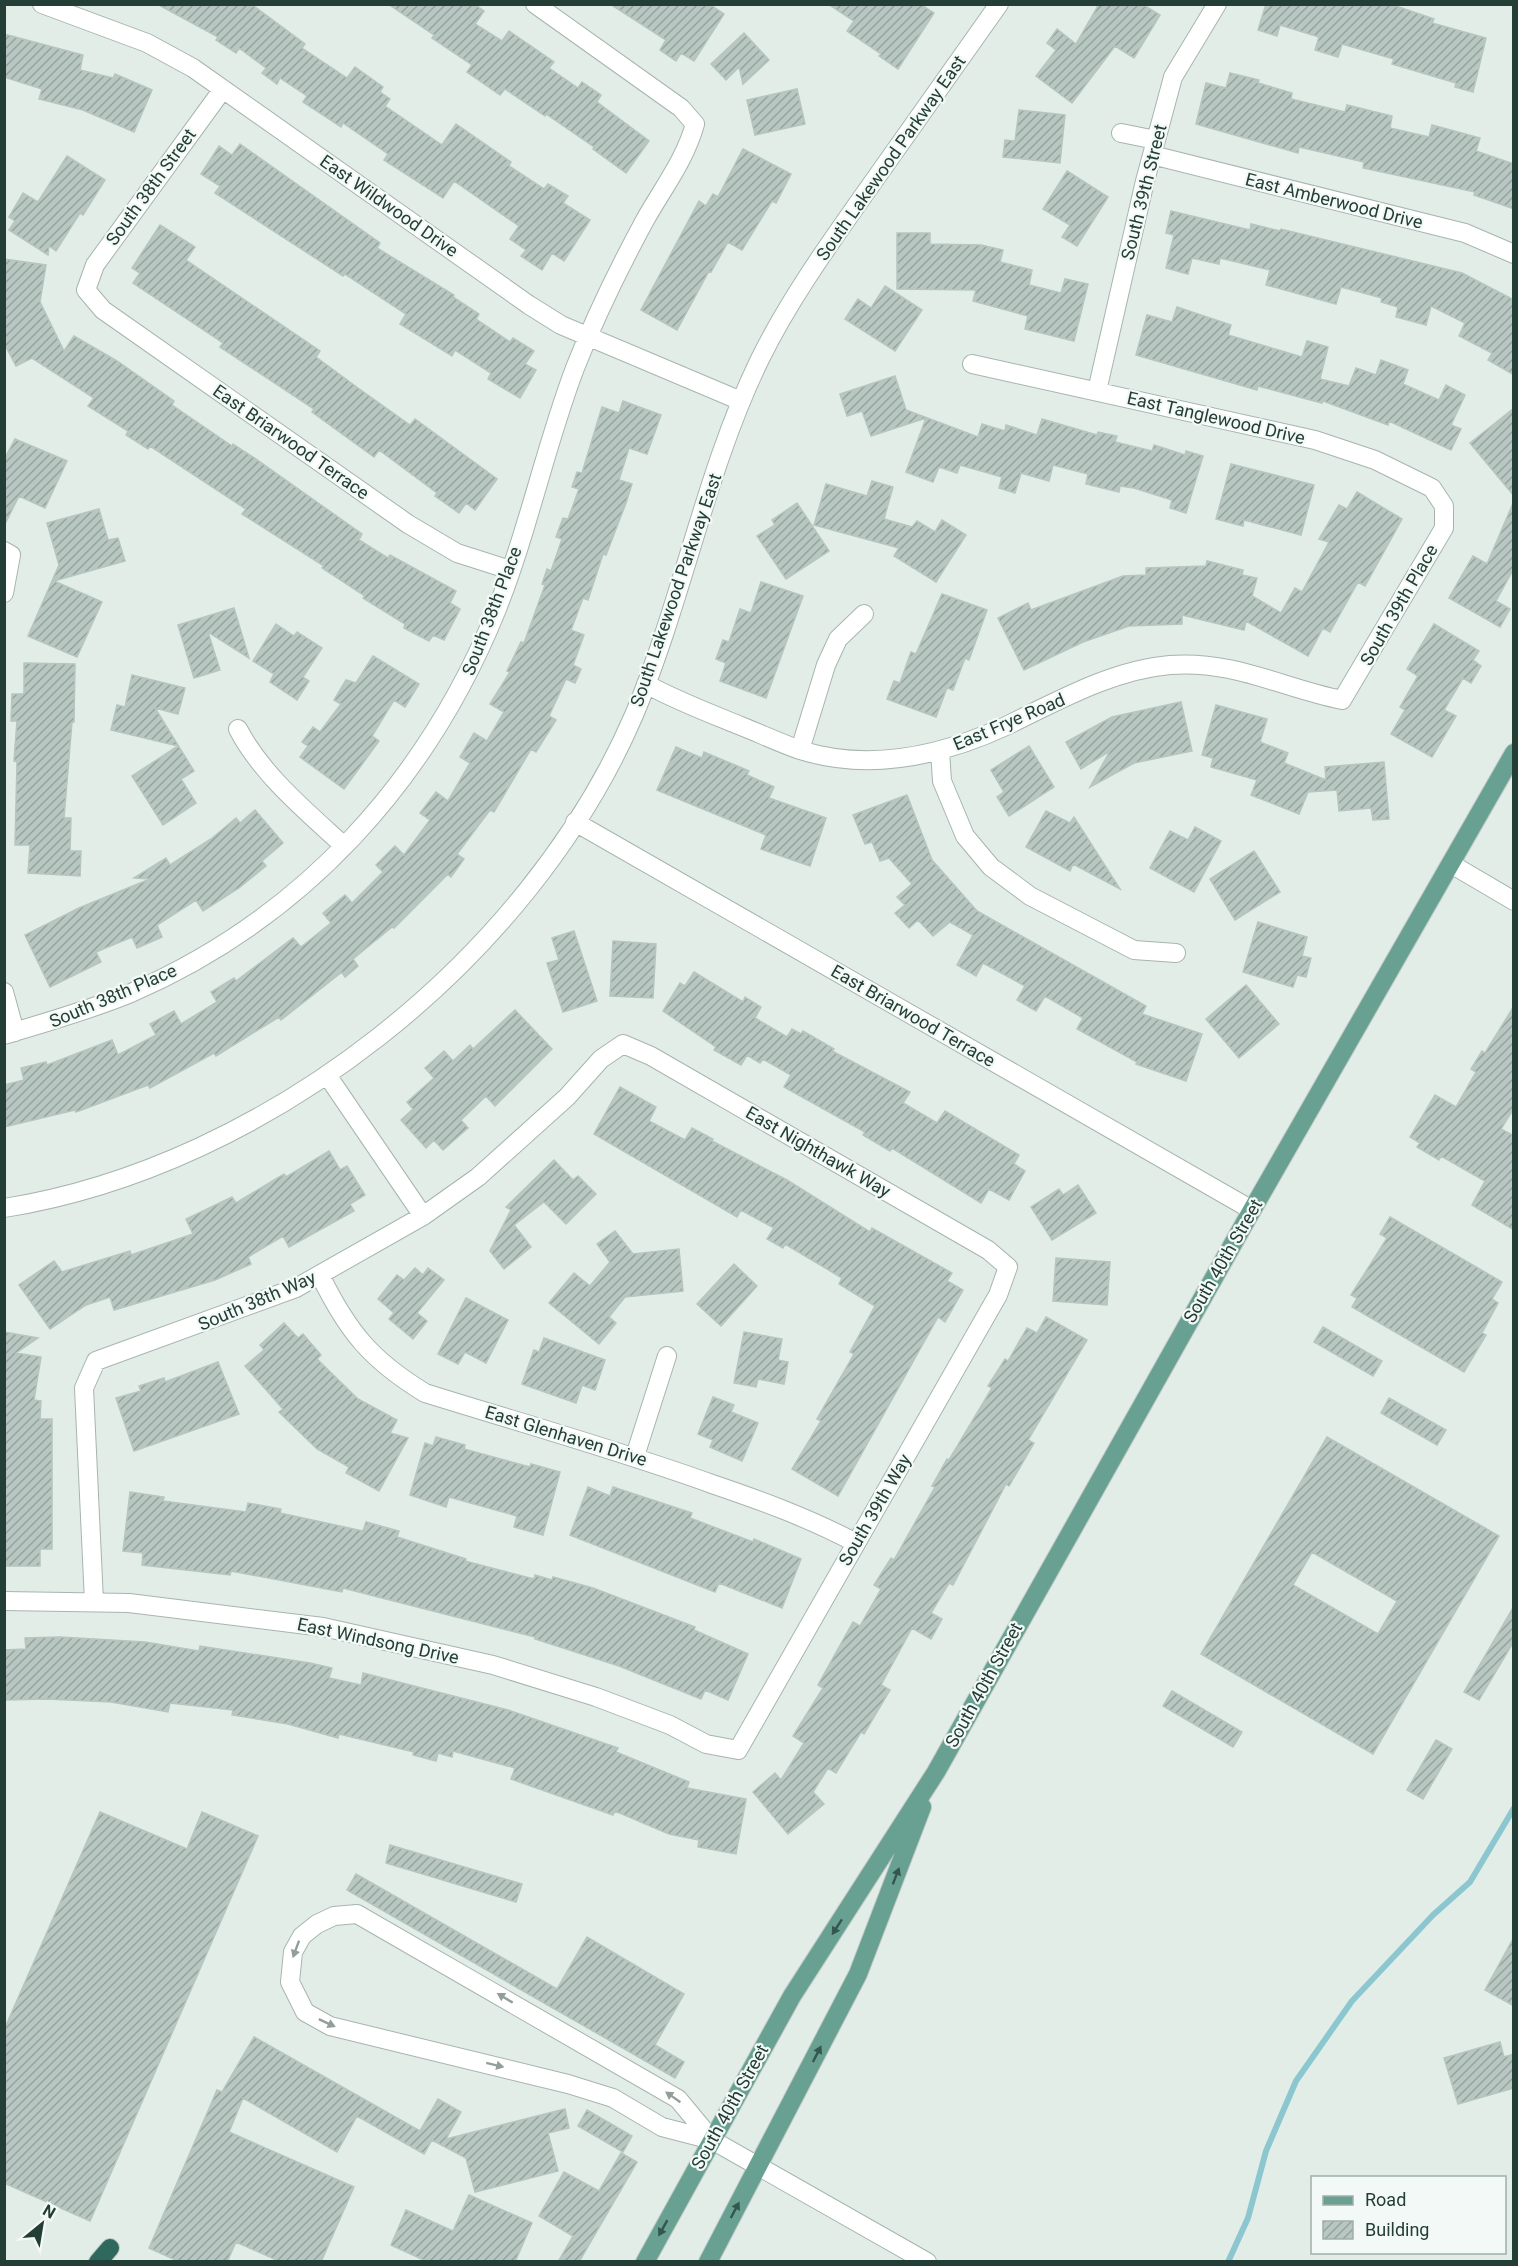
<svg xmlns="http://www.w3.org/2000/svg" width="1518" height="2266" font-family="Roboto,sans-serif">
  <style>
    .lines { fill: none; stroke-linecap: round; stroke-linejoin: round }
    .stream { stroke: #8cc7d0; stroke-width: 6 }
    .building { fill: url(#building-hatch); stroke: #b5c6bf; stroke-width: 1.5; fill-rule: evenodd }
    .minor-casing { stroke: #a6b5af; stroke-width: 20 }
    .major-casing { stroke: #c1c9c7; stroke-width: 20 }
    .highway-casing { stroke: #c1c9c7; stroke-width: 20 }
    .minor { stroke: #fff; stroke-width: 18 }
    .major { stroke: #68a192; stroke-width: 18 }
    .highway { stroke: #2f695d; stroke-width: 18 }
    .oneway { fill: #34574d }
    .oneway2 { fill: #919e9a }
    .labels { text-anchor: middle; stroke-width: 4.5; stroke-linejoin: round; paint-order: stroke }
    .street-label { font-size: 18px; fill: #233e36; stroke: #f3f9f6 }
  </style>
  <defs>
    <pattern id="building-hatch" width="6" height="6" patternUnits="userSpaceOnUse" patternTransform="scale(1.5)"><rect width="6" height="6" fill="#b8c7c1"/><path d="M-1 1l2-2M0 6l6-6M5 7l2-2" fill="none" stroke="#95a39e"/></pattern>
  </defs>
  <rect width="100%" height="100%" fill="#e3ede8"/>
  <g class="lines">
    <path class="stream" d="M1228,2262l20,-44 18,-67 30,-70 56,-80 81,-86 37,-33 44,-74"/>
  </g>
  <path class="building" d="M157,4h94l54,40 -3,4 45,30 8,-11 28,20 -3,5 10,7 -5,7 57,39 14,-21 55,38 -2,4 35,23 4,-5 20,12 -5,7 27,17 -26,41 -12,-8 -10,17 -21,-14 5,-6 -16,-11 9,-13 -65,-45 -11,17 -59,-38 4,-6 -45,-31 -2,4 -38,-25 4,-6 -27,-18 -3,6 -15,-11 4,-5 -27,-20 -3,5 -20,-13 2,-3z
    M388,4h86l10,7 -9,13 27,17 7,-10 45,31 -5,6 29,20 4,-6 19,13 -4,7 52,39 -23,32 -33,-24 1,-2 -48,-33 -1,2 -40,-27 -5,6 -33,-23 5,-7 -40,-27 2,-3z
    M610,4h99l15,10 -30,47 -13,-8 -5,8 -16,-11 6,-10z
    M828,4h92l14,9 -36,56 -19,-13 2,-2 -34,-23 7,-10z
    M1099,4h43l18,11 -26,43 -19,-12 -43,57 -36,-27 20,-26 -9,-7 10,-14 19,15z
    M1266,4h124l44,15 -2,4 54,15 -13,54 -18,-5 1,-4 -64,-19 2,-5 -52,-15 -4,13 -23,-7 4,-13 -39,-12 -3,11 -19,-6z
    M744,33l25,27 -26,24 -4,-17 -13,13 -15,-16z
    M4,34l79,21 -3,15 33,8 2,-4 37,16 -18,42 -51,-22 -44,-11 3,-10 -38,-12z
    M1230,73l29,7 -1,3 34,10 -1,6 54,13 2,-7 45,11 -2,12 39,9 3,-12 48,13 -4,13 38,13v45l-40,-14 1,-3 -112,-24 1,-6 -65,-15 -1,6 -102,-29 10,-41 20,5z
    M797,89l8,35 -50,11 -8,-35z
    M1019,110l46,5 -5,48 -57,-6 2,-17 10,1z
    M240,144l140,99 -3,5 77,47 -1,2 26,17 -3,5 34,23 3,-4 21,13 -9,13 11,6 -16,28 -32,-19 3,-6 -36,-23 -3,6 -52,-32 6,-10 -61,-40 -2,2 -128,-83 5,-7 -19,-12 18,-28 13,9z
    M743,149l48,25 -15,29 -4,-2 -30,49 -14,-8 -17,30 -2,-1 -32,59 -36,-20 58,-109 7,5 7,-12 5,3z
    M67,156l38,24 -22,35 -3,-2 -24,38 -7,-5 -1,9 -39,-25 6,-9 -6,-4 14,-24 15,9z
    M1067,171l41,26 -31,49 -15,-9 8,-12 -27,-16z
    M1171,211l79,19 1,-6 29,7 1,-2 181,44 52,27v75l-26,-15 4,-7 -33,-17 6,-13 -34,-17 -5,19 -30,-8 2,-10 -17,-5 1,-4 -41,-11 -5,17 -70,-19 4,-15 -50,-12 -1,6 -27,-6 -4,16 -22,-6 8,-33 -8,-2z
    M160,225l35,22 -9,13 134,91 -4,6 42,31 52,37 5,-6 82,60 -22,31 -9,-7 -7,10 -24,-17 2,-3 -58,-43 -5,7 -62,-45 2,-3 -94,-62 3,-4 -90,-60 7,-10 -8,-5z
    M897,233h33v11l51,1 22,5 -3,12 32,8 -3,15 32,8 4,-14 23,5 -14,57 -49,-12 3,-13 -55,-15 3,-11 -79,-1z
    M4,259l42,6 -6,37 24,49 10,-15 43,25 57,40 -2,4 60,41 1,-2 20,13 109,77 -3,6 29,18 2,-3 66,36 -6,12 10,6 -16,31 -11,-5 -4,6 -25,-13 1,-4 -42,-26 2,-2 -43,-28 2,-2 -82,-52 4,-5 -96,-63 -2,3 -22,-14 2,-4 -40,-25 6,-8 -62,-40 -16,8 -12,-23z
    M885,286l37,24 -27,41 -50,-32 13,-20 13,9z
    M1177,307l54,18 -3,10 74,22 5,-16 21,6 -8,32 29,7 7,-18 20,7 5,-15 27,10 -5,14 36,16 7,-15 19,10 -14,30 10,4 -10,21 -62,-29 -1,4 -65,-24 -1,2 -64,-17 -1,4 -121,-35 11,-40 25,7z
    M895,376l11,34 72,27 4,-13 23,7 1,-6 31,10 5,-16 55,16 1,-3 19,4 -2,6 37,9 2,-6 31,10 1,-4 17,5 -17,57 -16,-5 2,-8 -38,-12 -14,-2 -1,6 -33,-8 2,-10 -35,-9 -4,16 -28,-8 -6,20 -16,-5 3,-11 -42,-12 -3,8 -18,-6 -6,15 -27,-10 20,-54 -55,18 -9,-25 -15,5 -7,-22z
    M623,401l38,14 -14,39 -18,-6 -10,32 13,4 -6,19 -20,52 -3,-1 -15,46 -5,-2 -12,32 13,5 -11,30 8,4 -6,14 -9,-4 -17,37 7,4 -20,32 -5,-3 -37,63 -4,-2 -33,44 7,5 -13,18 -3,-3 -54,54 -2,-1 -39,32 5,7 -13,11 -3,-5 -61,48 -2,-3 -63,39 -2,-3 -64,35 -2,-3 -72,27 -1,-2 -71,17v-42l20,-5 -3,-12 25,-6 1,3 65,-25 6,15 38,-20 -6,-11 24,-13 7,13 36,-22 -6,-10 23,-14 2,3 57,-43 8,9 30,-24 -8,-10 22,-18 7,8 31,-31 -7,-7 19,-19 9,9 26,-35 -10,-7 16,-21 12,9 22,-38 -10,-6 14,-24 13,8 17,-29 -14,-8 20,-32 -3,-1 14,-29 3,1 21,-58 -3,-1 5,-15 4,2 11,-32 -6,-2 7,-19 5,1 11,-30 -7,-2 5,-15 5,1 20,-66 17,6z
    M1514,408v88l-44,-53z
    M15,439l52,22 -22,47 -26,-12 -15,30v-66z
    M1231,464l83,21 -13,50 -57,-15 -1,6 -27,-7z
    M872,481l21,6 -9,32 28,8 5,-6 18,11 7,-12 24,15 -30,47 -42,-26 5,-8 -85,-23 12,-41 41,12z
    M1357,492l45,27 -37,67 -7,-4 -28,50 -7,-4 -15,28 -62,-35 -2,9 -62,-15v9l-53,2 -46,16 -59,28 -26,-52 30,-15 3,7 92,-34 23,-1v-7l60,-2 1,-5 36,9 -1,5 15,3 -5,18 29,17 14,-25 7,4 27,-50 -10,-3 20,-34 8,4z
    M1514,501v67l-18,33 14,8 -10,18 -51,-29 24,-42 14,8z
    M797,503l32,48 -43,28 -29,-43 18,-11 -3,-5z
    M99,509l9,31 10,-2 7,23 -71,20 48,21 -25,55 -49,-21 31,-71 -12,-42z
    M761,582l42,14 -37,102 -46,-17 6,-18 -10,-4 7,-19 6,2 11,-33 11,4z
    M942,594l45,16 -18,50 -4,-2 -12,32 -6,-2 -11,29 -49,-18 7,-18 6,2 11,-31 5,2z
    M234,608l15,50 -41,-26 12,38 -26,8 -16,-53z
    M276,624l18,12 3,-4 25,16 -19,29 6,4 -12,19 -27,-18 4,-8 -21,-13z
    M1434,624l45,27 -6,9 8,6 -10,17 -8,-5 -19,32 12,6 -24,41 -41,-23 14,-24 -5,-3 18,-31 -11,-7z
    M373,656l46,28 -14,23 -11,-7 -22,36 7,5 -35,48 -44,-32 8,-11 -6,-4 11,-15 7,5 21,-28 -7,-4 12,-20 10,3z
    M24,663l51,1 -1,58h-2l-8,96h7l-1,33h11l-1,25 -52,-3 2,-28h-15l2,-83 -3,-1 3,-40h-6l1,-27h12z
    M132,675l53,13 -7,26 -23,-6 39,63 -13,8 15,24 -33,22 -31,-49 46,-30 -67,-16 6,-25 8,2z
    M1181,702l11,49 -58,12 -44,24 20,-36 -29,18 -15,-27 46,-25z
    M1216,705l51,14 -7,23 28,11 -4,10 42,17 -1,-13 59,-5 5,57 -16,1 -2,-12 -32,3 -2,-21 -29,2 -9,22 -48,-19 6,-15 -46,-13 2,-9 -11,-3z
    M1029,746l25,41 -45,29 -12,-19 7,-5 -13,-22z
    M676,747l26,11 2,-6 45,19 -2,4 27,12 -5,11 57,20 -16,48 -49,-17 5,-14 -109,-45z
    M907,795l25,65 45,51 169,95 -4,8 60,20 -16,47 -50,-17 1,-2 -60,-33 6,-11 -38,-22 -9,15 -19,-11 8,-14 -42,-23 -7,13 -19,-11 16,-30 -23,-13 -17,14 -15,-16 -9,8 -14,-15 10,-8 -8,-8 15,-13 -23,-26 -9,3 -8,-19 -7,2 -12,-29z
    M255,810l28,33 -21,18 4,5 -27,22 -36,23 -7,-11 -39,25 5,12 -25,11 -5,-11 -36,15 5,10 -51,25 -25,-52 54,-27 71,-29 -16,-1 32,-20 4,7 41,-26 25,-21 4,5z
    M1046,811l24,12 4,-6 46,72 -47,-25 -3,7 -44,-24z
    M1195,827l26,14 -27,51 -44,-24 20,-37 18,9z
    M1254,851l26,41 -45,28 -25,-41z
    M1258,922l49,15 -5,19 9,2 -5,19 -9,-2 -4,12 -50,-15z
    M574,931l23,70 -34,11 -16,-49 12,-3 -7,-22z
    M613,941l43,3 -3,54 -43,-2z
    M694,972l49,30 2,-5 16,10 -6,11 32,19 5,-8 9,5 2,-3 31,18 -2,2 78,41 -7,11 34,20 8,-12 74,44 -5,9 11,7 -16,29 -20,-11 -8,14 -89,-55 -2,3 -27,-16 2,-3 -81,-45 7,-12 -28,-16 -3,4 -13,-8 -6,10 -27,-15 2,-3 -53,-36 17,-28 5,3z
    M1246,985l33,39 -40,34 -33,-39z
    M1514,1006v102l-13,21 13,7v94l-42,-25 13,-24 -44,-25 -2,4 -22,-13 3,-4 -10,-6 25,-42 21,12 20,-35 -5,-3 11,-18 3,2z
    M515,1010l37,39 -57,57 -9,-10 -25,24 7,8 -25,22 -9,-10 -8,8 -25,-28 12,-11 -6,-7 27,-24 -9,-10 19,-17 9,10 17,-16 3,4z
    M620,1087l36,20 -7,14 36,19 7,-12 21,11 -1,2 75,39 83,52 2,-4 80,45 -5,8 16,9 -18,32 -7,-5 -100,179 -46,-27 29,-48 -4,-2 37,-65 -4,-2 25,-46 -36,-22 3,-6 -57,-34 -2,4 -16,-9 7,-11 -33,-18 -4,7 -143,-83z
    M329,1151l11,19 7,-4 18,29 -15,9 4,7 -65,36 -6,-11 -35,21 3,7 -36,16 -101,30 -4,-13 -24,8 -36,24 -31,-44 35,-24 8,11 68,-21 1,4 62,-21 -7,-15 46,-22 4,6 48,-29 2,3z
    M554,1160l19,20 5,-4 18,18 -30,30 -22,-22 -30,23 17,22 -27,22 -14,-18 21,-41 -5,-3z
    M1078,1185l18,28 -44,27 -21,-33 28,-18 4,6z
    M1390,1217l112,65 -10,17 6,4 -16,30 4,2 -22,37 -112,-65 5,-9 -6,-3 36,-57 -7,-4z
    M615,1231l18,23 46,-5 4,42 -58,6 -16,20 7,6 -17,21 -50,-41 25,-30 16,13 20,-24 -13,-18z
    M1056,1258l54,4 -3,43 -54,-4z
    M734,1264l23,22 -36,40 -24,-22z
    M415,1268l8,7 5,-7 16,12 -27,33 10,8 -14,18 -24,-20 5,-6 -16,-14 19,-24 7,5z
    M466,1298l42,22 -22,43 -21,-11 -7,12 -20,-10z
    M1046,1317l41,23 -59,100 6,3 -25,43 -3,-2 -53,101 -4,-2 -18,30 11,6 -11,20 -19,-11 -31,57 9,5 -26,44 -3,-2 -25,41 -8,-5 -15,24 11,12 -36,30 -35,-42 22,-19 6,7 23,-37 -11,-7 30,-48 -5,-3 35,-63 7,4 21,-37 -7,-4 17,-27 3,2 41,-73 -3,-1 15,-27 2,1 43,-72 -4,-2 17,-27 3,2 19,-33 10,5z
    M284,1323l14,15 5,-4 18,21 -4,4 41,40 39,21 -7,13 18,5 -29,53 -33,-18 3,-6 -32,-18 -38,-37 4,-3 -38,-43 19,-16 -4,-5z
    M1323,1327l59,34 -9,15 -59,-34z
    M4,1332l34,6 -22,15 25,4 -7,43 7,1 -1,18h12v130h-12v17h-36z
    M744,1332l38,7 -4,21 10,2 -4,22 -26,-5 -2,8 -22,-4z
    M544,1338l61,22 -10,30 -13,-5 -6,18 -54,-19 12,-34 5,2z
    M218,1362l21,52 -105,37 -18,-53 25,-7 -2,-5 25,-8 1,4z
    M713,1397l21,8 -3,7 27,11 -16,38 -32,-14 3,-7 -15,-6z
    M1389,1398l57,32 -9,15 -56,-32z
    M436,1437l29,8 -1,4 66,18 1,-3 29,8 -17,63 -29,-8 3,-11 -68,-19 -3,10 -36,-12 15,-52 8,3z
    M1327,1437l172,99 -126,218 -172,-100zM1312,1552l85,49 -19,33 -85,-49z
    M588,1487l22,9 3,-9 79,26 -2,5 63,24 1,-3 47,20 -19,49 -63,-25 -4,9 -145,-57z
    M130,1492l34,5 -1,4 83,11 2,-9 33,6 -1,4 83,18 3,-9 33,9 -2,6 69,22 -1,2 69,18 1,-4 17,5 1,-3 40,11 102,39 -1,3 54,24 -20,46 -23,-10 -4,9 -82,-33 -84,-27v-2l-192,-49 -1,4 -111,-21 -1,4 -88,-10 1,-12 -20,-2z
    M1514,1606v35l-35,59 -15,-8z
    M60,1637l85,5 54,9 1,-5 110,17 22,5 -3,10 32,7 2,-12 145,37 110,38 -2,4 73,30 -2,6 59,11 -10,55 -38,-7 1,-7 -30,-6 -54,-23 -2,4 -102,-36 4,-11 -62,-17 -1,6 -14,-4 -2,8 -23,-6 1,-3 -75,-18 -1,4 -50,-14 -56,-9 1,-5 -63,-7 -2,9 -57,-10 -64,-3 -41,1 -2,-50 22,-1 -1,-11z
    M1172,1691l70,41 -9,15 -70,-41z
    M1436,1740l16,9 -29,50 -16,-9z
    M100,1812l87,37 15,-37 56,24 -168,385 -86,-38v-153z
    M390,1845l132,39 -6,18 -130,-39z
    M356,1874l201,115 30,-52 97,57 -29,51 29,17 -9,16 -328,-188z
    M1514,1937v69l-29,-16z
    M254,2037l166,94 18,-32 23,13 -15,27 119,-30 4,19 -21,5 10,38 -83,21 -9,-34 -34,-18 -8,14 -67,-38 -20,36 -94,-54 -14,34 125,55 -33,75h-40l-45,-20 -9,20h-47l-31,-14 68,-158 5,2z
    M1500,2042l4,15 10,-3v34l-56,16 -14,-46z
    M587,2110l45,26 -9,16 -45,-26z
    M621,2153l16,9 -58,100h-21l15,-26 -34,-20 25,-44 35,19z
    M469,2195l63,28 -17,39h-87l-37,-17 15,-35 47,21z"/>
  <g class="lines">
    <defs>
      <path id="minor" d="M42,4l105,39 46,25 336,237 32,20 180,76
        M223,89l-128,176 -9,25 17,20 305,214 49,29 53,17
        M1121,133l35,7
        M1152,155l313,78 49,21
        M1097,391l48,-210 28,-104 44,-73
        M4,551l7,4 -7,38
        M646,684c31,17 63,29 95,42 20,8 39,17 59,24 70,22 141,6 206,-24 52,-25 106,-56 164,-61 64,-5 112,23 172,35l102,-172v-22l-12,-18 -57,-28 -60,-20 -343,-76
        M238,729c24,46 68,82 106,117
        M800,750l26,-85 12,-26 26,-25
        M940,750l2,31 23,55 26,31 39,29 104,54 42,3
        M575,822l677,388
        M1451,864l63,37
        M4,992l11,40
        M4,1035c43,-13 86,-25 127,-42 172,-75 296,-211 366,-384 31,-78 48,-162 78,-241 20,-51 44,-100 70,-148 18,-32 40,-60 50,-96l-14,-16 -146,-104
        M327,1075l96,141
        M4,1208c263,-42 525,-249 630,-493 49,-116 71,-243 126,-356 28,-57 65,-109 101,-160 46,-65 92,-130 138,-195
        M320,1275c28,57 51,85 105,118 96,30 193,57 287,91 50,17 97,34 144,59
        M635,1456l32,-100
        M4,1601l125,2 194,24 170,38 103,32 74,28 36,19 32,6 260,-455 10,-28 -20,-17 -337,-194 -28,-12 -22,15 -34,38 -89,80 -55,39 -127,72 -200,73 -12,27 10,214
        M712,2140l-34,-41 -321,-185 -23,2 -17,8 -15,12 -9,16 -3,30 15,30 25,14 238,58 45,14 49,29 50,13 215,122"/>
      <path id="major" d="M645,2262l147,-266 144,-224 316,-562 262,-457
        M708,2262l150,-288 64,-167"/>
      <path id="highway" d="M98,2262l12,-14"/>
    </defs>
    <use href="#minor" class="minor-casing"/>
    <use href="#major" class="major-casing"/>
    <use href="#highway" class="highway-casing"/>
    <use href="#minor" class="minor"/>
    <use href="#major" class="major"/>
    <use href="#highway" class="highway"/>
  </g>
  <defs><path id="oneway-solid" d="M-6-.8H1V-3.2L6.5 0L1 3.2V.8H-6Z" transform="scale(1.5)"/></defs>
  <g class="oneway">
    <use href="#oneway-solid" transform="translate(896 1876) rotate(-69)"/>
    <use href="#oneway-solid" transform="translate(837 1927) rotate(123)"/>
    <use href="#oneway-solid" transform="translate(817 2054) rotate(-63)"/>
    <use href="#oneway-solid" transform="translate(735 2210) rotate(-62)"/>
    <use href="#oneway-solid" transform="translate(663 2228) rotate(119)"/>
  </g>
  <g class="oneway2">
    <use href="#oneway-solid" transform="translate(296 1949) rotate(110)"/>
    <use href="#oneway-solid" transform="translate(505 1998) rotate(-149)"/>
    <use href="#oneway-solid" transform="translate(327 2023) rotate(25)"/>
    <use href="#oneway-solid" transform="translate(495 2065) rotate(14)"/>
    <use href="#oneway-solid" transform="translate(673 2097) rotate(-145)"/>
  </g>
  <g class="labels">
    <g class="street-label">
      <text transform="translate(891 158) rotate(-55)" y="6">South Lakewood Parkway East</text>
      <text transform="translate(151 187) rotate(-54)" y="6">South 38th Street</text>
      <text transform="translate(1144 192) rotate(-76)" y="6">South 39th Street</text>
      <text transform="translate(1334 201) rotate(14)" y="6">East Amberwood Drive</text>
      <text transform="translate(389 206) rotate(35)" y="6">East Wildwood Drive</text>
      <text transform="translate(1216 418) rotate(13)" y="6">East Tanglewood Drive</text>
      <text transform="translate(291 442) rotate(35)" y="6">East Briarwood Terrace</text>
      <text transform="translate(676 590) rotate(-71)" y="6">South Lakewood Parkway East</text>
      <text transform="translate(1399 605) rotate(-60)" y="6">South 39th Place</text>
      <text transform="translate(492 611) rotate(-69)" y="6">South 38th Place</text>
      <text transform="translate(1009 722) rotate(-23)" y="6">East Frye Road</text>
      <text transform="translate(113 996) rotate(-23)" y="6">South 38th Place</text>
      <text transform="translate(913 1016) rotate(30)" y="6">East Briarwood Terrace</text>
      <text transform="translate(818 1152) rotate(30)" y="6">East Nighthawk Way</text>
      <text transform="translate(1223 1261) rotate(-60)" y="6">South 40th Street</text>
      <text transform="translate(257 1301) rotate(-23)" y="6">South 38th Way</text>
      <text transform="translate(566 1436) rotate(17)" y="6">East Glenhaven Drive</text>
      <text transform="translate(875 1510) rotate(-60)" y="6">South 39th Way</text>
      <text transform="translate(378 1641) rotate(12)" y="6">East Windsong Drive</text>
      <text transform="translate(984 1685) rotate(-61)" y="6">South 40th Street</text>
      <text transform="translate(730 2107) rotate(-61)" y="6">South 40th Street</text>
    </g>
  </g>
  <rect width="1518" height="2266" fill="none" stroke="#233e36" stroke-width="12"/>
  <rect x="1311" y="2176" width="195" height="78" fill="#f3f9f6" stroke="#a0aea9" stroke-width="1.5"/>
  <rect x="1323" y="2196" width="30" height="9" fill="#68a192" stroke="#a0aea9" stroke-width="1.5"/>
  <text x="1365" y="2206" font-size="18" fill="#233e36">Road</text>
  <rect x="1323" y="2221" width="30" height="18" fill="url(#building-hatch)" stroke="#a0aea9" stroke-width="1.5"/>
  <text x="1365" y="2236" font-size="18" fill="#233e36">Building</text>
  <g transform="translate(42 2224) rotate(30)" stroke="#f3f9f6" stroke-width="4.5" paint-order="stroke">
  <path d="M0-4.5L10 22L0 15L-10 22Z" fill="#233e36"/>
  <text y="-9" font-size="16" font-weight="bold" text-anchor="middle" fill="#233e36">N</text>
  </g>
</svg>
